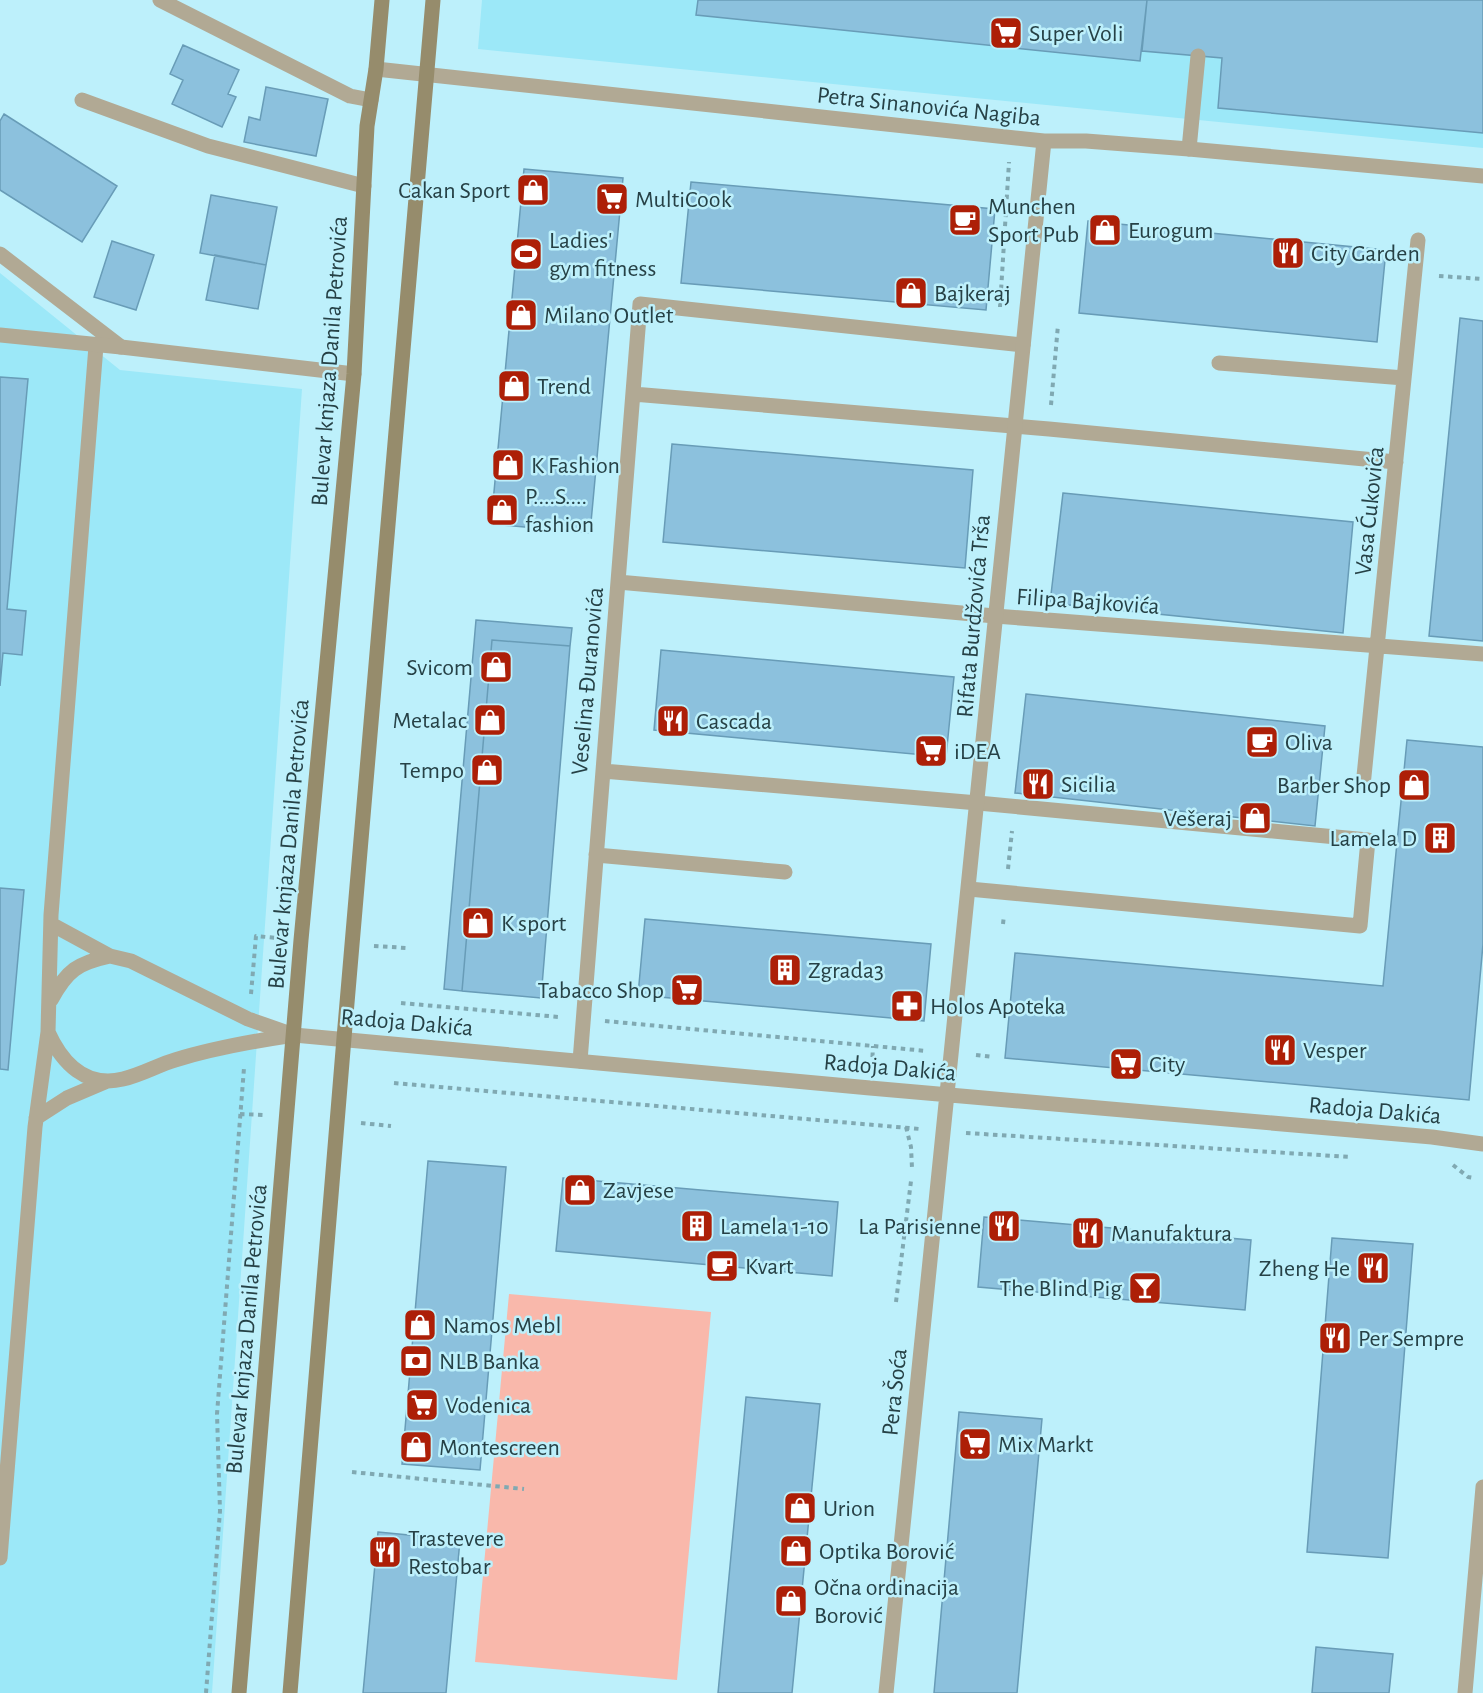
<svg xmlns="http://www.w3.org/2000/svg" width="1483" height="1693" font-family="'Alegreya Sans',sans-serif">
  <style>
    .built { fill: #9ce8f8 }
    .green { fill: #f9b8ab }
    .building { fill: #8cc1dd; stroke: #689cb7; stroke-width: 1.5 }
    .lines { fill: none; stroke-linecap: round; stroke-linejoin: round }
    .path { stroke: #80a9b2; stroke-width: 4; stroke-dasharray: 4.5 4.5; stroke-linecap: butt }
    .lane { stroke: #b1a994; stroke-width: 15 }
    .street { stroke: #b1a994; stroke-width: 15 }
    .secondary { stroke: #968c6c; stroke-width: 15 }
    .labels { text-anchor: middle; stroke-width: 5; stroke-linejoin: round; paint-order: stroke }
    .poi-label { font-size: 24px; fill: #264146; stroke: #bdf0fb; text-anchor: start }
    .street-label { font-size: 24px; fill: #264146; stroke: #bdf0fb }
  </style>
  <rect width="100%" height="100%" fill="#bdf0fb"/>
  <path class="built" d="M482,0h1001v148l-1005,-99z
    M0,273l120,97 182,19 -90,1304h-212z"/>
  <path class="green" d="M509,1294l202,18 -34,368 -202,-18z"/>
  <path class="building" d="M698,0h449l-7,61 -444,-46z
    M1147,0h336v133l-265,-25 4,-50 -80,-7z
    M183,45l56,25 -11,24 8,3 -14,30 -50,-23 11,-24 -13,-6z
    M266,87l62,12 -12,57 -72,-14 5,-25 11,3z
    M4,114l113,72 -35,56 -82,-52v-69z
    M524,169l99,9 -33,355 -99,-9z
    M691,182l304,27 -9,101 -305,-27z
    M211,195l66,12 -11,58 -66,-12z
    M1088,221l298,29 -9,92 -298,-29z
    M112,241l42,14 -18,55 -42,-13z
    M215,255l51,10 -8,44 -52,-9z
    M1460,318l23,3v320l-54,-5z
    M0,377l28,2 -21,230 19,2 -4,44 -19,-2 -3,33z
    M672,444l301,26 -8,98 -302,-26z
    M1063,493l290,29 -10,111 -293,-30z
    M476,620l96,8 -2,18 -78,-6 -30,351 -18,-2z
    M492,640l78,6 -29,352 -79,-7z
    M661,650l293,27 -8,80 -292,-27z
    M1026,694l299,32 -10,100 -300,-33z
    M1407,740l76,7v197l-14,156 -464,-42 10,-105 368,33z
    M0,888l24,2 -16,180 -8,-1z
    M645,919l286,25 -7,77 -286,-26z
    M428,1161l78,6 -26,303 -78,-6z
    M563,1178l275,24 -6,74 -276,-25z
    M984,1217l267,23 -6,70 -267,-23z
    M1332,1238l81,6 -25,314 -81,-6z
    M746,1397l74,7 -28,289h-74z
    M959,1412l83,7 -25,274h-83z
    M378,1532l82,8 -14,153h-83z
    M1316,1647l77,7 -4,39h-77z"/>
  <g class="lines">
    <path class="path" d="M1439,276l44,3
      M1000,307l9,-145
      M1051,405l7,-80
      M1008,869l4,-38
      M1003,924l1,-9
      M374,946l33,2
      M251,994l5,-58 21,2
      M401,1003l158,14
      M605,1021l322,30
      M976,1055l17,2
      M872,1066l1,-20
      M394,1083l526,46
      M240,1114l24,1
      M361,1123l30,3
      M906,1127l5,20 1,21
      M966,1133l385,24
      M1453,1165l15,12 6,1
      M896,1302l15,-121
      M352,1472l172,17
      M206,1693l14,-182 -3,-97 27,-346"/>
    <path class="lane" d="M160,0l190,96 21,4
      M82,100l126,46 156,40
      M1189,149l9,-93
      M0,254l121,93
      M1219,363l185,15
      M633,394l416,35 347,33
      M618,582l377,34 488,38
      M603,771l375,32 390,37 -8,86 -391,-37
      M1363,786l55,-546
      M596,855l189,17
      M51,924l59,32 21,5 117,58 43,15
      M51,1000c16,-30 27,-37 59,-44
      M48,1032c14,31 38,56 75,47 18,-4 35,-14 52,-19 39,-12 79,-19 119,-25
      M580,1061l60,-757 383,41
      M36,1118l31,-20 40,-17
      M0,1558l35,-431 13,-95 3,-117 45,-569"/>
    <path class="street" d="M376,69l668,72h42l103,8 294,27
      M0,335l121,12 233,27
      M294,1035l576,53 562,49 51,7
      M886,1693l158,-1552
      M1465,1693l18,-206"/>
    <path class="secondary" d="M239,1693l62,-753 53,-566 13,-248 9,-57 6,-69
      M290,1693l54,-655 89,-1038"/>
  </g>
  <defs>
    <symbol id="supermarket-square" viewBox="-11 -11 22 22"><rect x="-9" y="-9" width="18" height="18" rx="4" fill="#ad1f07" stroke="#bdf0fb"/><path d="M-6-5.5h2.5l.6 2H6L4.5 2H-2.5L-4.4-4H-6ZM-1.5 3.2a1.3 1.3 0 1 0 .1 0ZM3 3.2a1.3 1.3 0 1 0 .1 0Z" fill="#fff"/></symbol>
    <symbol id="shop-square" viewBox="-11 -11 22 22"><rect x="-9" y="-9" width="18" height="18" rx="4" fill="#ad1f07" stroke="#bdf0fb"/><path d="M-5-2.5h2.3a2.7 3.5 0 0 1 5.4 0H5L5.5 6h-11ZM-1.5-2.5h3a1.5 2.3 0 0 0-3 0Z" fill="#fff"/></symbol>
    <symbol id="cafe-square" viewBox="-11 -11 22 22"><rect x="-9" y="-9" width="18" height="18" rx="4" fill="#ad1f07" stroke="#bdf0fb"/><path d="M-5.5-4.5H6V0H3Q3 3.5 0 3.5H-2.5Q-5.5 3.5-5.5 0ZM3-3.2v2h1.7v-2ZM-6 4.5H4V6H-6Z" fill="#fff"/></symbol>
    <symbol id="restaurant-square" viewBox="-11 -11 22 22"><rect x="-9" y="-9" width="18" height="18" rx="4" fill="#ad1f07" stroke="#bdf0fb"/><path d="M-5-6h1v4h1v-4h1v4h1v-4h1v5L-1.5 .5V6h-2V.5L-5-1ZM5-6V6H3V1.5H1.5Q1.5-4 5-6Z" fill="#fff"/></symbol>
    <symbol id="stadium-square" viewBox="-11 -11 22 22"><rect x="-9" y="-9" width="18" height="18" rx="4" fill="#ad1f07" stroke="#bdf0fb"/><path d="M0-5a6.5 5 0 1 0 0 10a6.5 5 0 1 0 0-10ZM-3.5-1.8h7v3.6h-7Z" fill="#fff"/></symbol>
    <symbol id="building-square" viewBox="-11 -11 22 22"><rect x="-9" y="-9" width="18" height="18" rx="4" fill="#ad1f07" stroke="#bdf0fb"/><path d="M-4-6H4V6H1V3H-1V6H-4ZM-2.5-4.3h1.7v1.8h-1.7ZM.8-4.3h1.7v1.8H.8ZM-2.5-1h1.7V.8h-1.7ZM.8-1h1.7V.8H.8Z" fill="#fff"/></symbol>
    <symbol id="pharmacy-square" viewBox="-11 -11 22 22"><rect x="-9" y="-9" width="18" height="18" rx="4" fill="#ad1f07" stroke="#bdf0fb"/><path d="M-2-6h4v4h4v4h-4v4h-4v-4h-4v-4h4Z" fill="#fff"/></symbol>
    <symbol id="bar-square" viewBox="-11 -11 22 22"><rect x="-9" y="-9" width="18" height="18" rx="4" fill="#ad1f07" stroke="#bdf0fb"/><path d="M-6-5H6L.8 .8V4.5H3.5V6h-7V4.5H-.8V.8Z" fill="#fff"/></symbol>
    <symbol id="bank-square" viewBox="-11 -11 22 22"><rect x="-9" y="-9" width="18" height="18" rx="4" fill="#ad1f07" stroke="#bdf0fb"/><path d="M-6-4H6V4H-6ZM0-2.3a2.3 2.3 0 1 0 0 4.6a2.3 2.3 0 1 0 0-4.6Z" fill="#fff"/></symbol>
  </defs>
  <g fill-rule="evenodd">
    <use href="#supermarket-square" x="987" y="14" width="38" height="38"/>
    <use href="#shop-square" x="514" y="171" width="38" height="38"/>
    <use href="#supermarket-square" x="593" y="180" width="38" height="38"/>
    <use href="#cafe-square" x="946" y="201" width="38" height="38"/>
    <use href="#shop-square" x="1086" y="211" width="38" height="38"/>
    <use href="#restaurant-square" x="1269" y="234" width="38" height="38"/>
    <use href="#stadium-square" x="507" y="235" width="38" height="38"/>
    <use href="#shop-square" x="892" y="274" width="38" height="38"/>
    <use href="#shop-square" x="502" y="296" width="38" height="38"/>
    <use href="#shop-square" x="495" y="367" width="38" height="38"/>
    <use href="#shop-square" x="489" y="446" width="38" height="38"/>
    <use href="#shop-square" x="483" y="491" width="38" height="38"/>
    <use href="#shop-square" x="477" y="648" width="38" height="38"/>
    <use href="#shop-square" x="471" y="701" width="38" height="38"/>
    <use href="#restaurant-square" x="654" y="702" width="38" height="38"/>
    <use href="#cafe-square" x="1243" y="723" width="38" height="38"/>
    <use href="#supermarket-square" x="912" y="732" width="38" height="38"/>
    <use href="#shop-square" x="468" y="751" width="38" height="38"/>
    <use href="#restaurant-square" x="1019" y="765" width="38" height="38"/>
    <use href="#shop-square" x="1395" y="766" width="38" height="38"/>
    <use href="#shop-square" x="1236" y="799" width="38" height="38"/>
    <use href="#building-square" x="1421" y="819" width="38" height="38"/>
    <use href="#shop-square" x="459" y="904" width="38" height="38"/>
    <use href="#building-square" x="766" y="951" width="38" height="38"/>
    <use href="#supermarket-square" x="668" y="971" width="38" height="38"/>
    <use href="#pharmacy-square" x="888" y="987" width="38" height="38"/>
    <use href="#restaurant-square" x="1261" y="1031" width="38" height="38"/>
    <use href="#supermarket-square" x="1107" y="1045" width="38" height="38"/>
    <use href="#shop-square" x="561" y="1171" width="38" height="38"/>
    <use href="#building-square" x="678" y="1207" width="38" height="38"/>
    <use href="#restaurant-square" x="985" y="1207" width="38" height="38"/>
    <use href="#restaurant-square" x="1069" y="1214" width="38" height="38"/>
    <use href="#cafe-square" x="703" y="1247" width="38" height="38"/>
    <use href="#restaurant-square" x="1354" y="1249" width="38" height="38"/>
    <use href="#bar-square" x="1126" y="1269" width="38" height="38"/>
    <use href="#shop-square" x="401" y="1306" width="38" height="38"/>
    <use href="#restaurant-square" x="1316" y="1319" width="38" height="38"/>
    <use href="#bank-square" x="397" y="1342" width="38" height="38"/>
    <use href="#supermarket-square" x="403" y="1386" width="38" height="38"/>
    <use href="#supermarket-square" x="956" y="1425" width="38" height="38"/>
    <use href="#shop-square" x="397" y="1428" width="38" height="38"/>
    <use href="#shop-square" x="781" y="1489" width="38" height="38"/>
    <use href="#shop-square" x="777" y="1532" width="38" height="38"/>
    <use href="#restaurant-square" x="366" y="1533" width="38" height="38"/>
    <use href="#shop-square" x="772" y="1582" width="38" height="38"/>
  </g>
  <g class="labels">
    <g class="poi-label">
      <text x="1029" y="41">Super Voli</text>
      <text x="510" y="198" text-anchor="end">Cakan Sport</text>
      <text x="635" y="207">MultiCook</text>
      <text x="988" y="214">Munchen<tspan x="988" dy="28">Sport Pub</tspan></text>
      <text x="1128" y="238">Eurogum</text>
      <text x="549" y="248">Ladies'<tspan x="549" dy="28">gym fitness</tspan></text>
      <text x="1311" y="261">City Garden</text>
      <text x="934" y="301">Bajkeraj</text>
      <text x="544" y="323">Milano Outlet</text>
      <text x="537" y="394">Trend</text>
      <text x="531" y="473">K Fashion</text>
      <text x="525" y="504">P....S....<tspan x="525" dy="28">fashion</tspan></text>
      <text x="473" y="675" text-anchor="end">Svicom</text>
      <text x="467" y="728" text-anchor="end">Metalac</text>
      <text x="696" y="729">Cascada</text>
      <text x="1285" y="750">Oliva</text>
      <text x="954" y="759">iDEA</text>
      <text x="464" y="778" text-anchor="end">Tempo</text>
      <text x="1061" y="792">Sicilia</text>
      <text x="1391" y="793" text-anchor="end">Barber Shop</text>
      <text x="1232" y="826" text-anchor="end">Vešeraj</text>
      <text x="1417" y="846" text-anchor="end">Lamela D</text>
      <text x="501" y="931">K sport</text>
      <text x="808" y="978">Zgrada3</text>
      <text x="664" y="998" text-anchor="end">Tabacco Shop</text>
      <text x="930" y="1014">Holos Apoteka</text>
      <text x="1303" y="1058">Vesper</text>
      <text x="1149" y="1072">City</text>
      <text x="603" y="1198">Zavjese</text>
      <text x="720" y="1234">Lamela 1-10</text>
      <text x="981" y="1234" text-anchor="end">La Parisienne</text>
      <text x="1111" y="1241">Manufaktura</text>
      <text x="745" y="1274">Kvart</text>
      <text x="1350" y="1276" text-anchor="end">Zheng He</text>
      <text x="1122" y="1296" text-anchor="end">The Blind Pig</text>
      <text x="443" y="1333">Namos Mebl</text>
      <text x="1358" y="1346">Per Sempre</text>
      <text x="439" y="1369">NLB Banka</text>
      <text x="445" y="1413">Vodenica</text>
      <text x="998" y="1452">Mix Markt</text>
      <text x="439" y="1455">Montescreen</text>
      <text x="823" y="1516">Urion</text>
      <text x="408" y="1546">Trastevere<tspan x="408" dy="28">Restobar</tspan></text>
      <text x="819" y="1559">Optika Borović</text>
      <text x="814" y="1595">Očna ordinacija<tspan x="814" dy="28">Borović</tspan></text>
    </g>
    <g class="street-label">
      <text transform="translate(929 106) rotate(6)" y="8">Petra Sinanovića Nagiba</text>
      <text transform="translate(329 361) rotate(-86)" y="8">Bulevar knjaza Danila Petrovića</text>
      <text transform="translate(1369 511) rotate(-84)" y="8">Vasa Ćukovića</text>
      <text transform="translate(1088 601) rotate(4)" y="8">Filipa Bajkovića</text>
      <text transform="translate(973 616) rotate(-85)" y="8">Rifata Burdžovića Trša</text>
      <text transform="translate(587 681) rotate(-85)" y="8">Veselina Đuranovića</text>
      <text transform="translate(288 844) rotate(-85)" y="8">Bulevar knjaza Danila Petrovića</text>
      <text transform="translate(407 1022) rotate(5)" y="8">Radoja Dakića</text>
      <text transform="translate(890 1067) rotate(5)" y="8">Radoja Dakića</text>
      <text transform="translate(1375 1110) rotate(5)" y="8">Radoja Dakića</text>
      <text transform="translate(246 1329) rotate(-85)" y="8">Bulevar knjaza Danila Petrovića</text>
      <text transform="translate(894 1392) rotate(-84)" y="8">Pera Šoća</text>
    </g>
  </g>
</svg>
